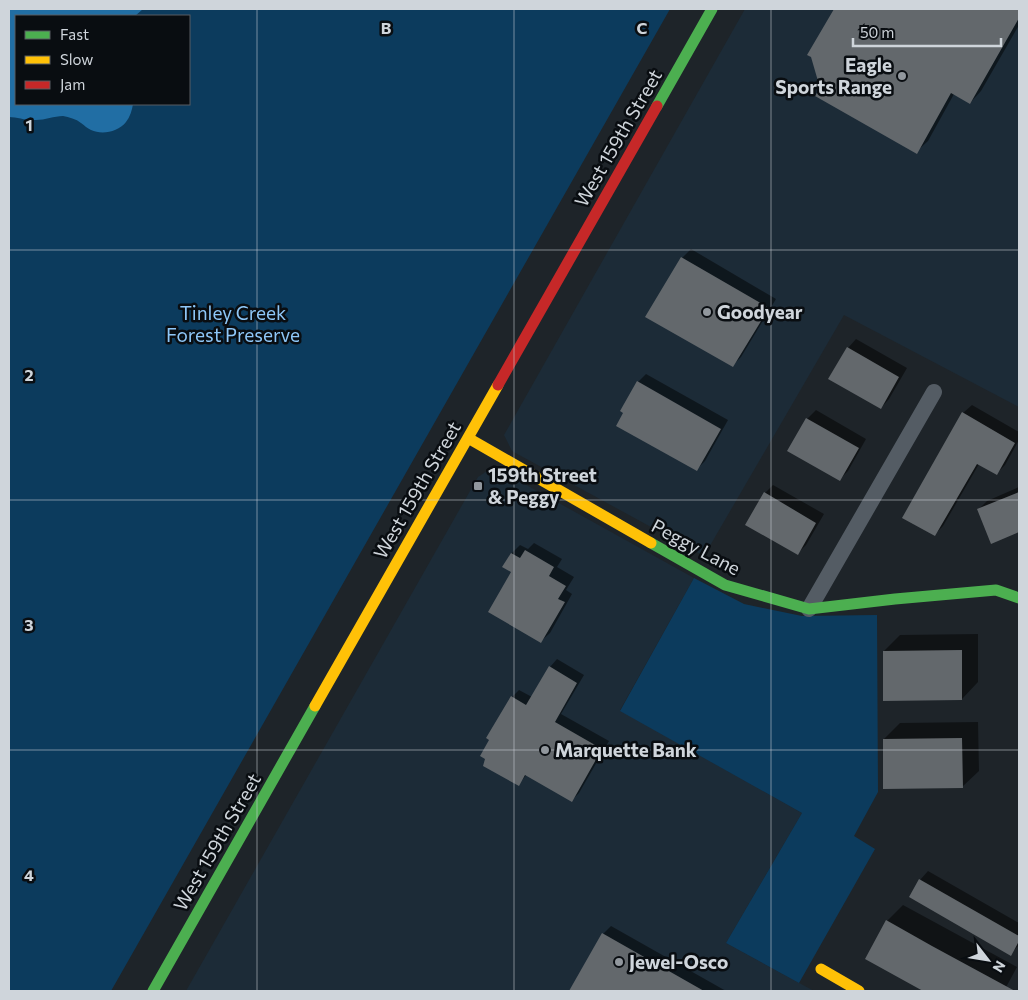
<svg xmlns="http://www.w3.org/2000/svg" width="1028" height="1000" font-family="Commissioner,sans-serif">
  <style>
    .built { fill: #1c2b37 }
    .green { fill: #0c3b5d; fill-rule: evenodd }
    .water { fill: #216ea4 }
    .shadow { fill: #0007 }
    .building { fill: #63686c }
    .lines { fill: none; stroke-linecap: round; stroke-linejoin: round }
    .street { stroke: #545c64; stroke-width: 16 }
    .fast { stroke: #4caf50; stroke-width: 11 }
    .slow { stroke: #ffc107; stroke-width: 11 }
    .jam { stroke: #c62828; stroke-width: 11 }
    .grid { fill: none; stroke: #cfd5db; stroke-width: 1; stroke-opacity: 0.55 }
    .poi-dot { fill: #91979d; stroke: #090d11; stroke-width: 2 }
    .labels { text-anchor: middle; stroke-width: 5; stroke-linejoin: round; paint-order: stroke }
    .poi-label { font-size: 19px; font-weight: bold; fill: #cfd5db; stroke: #090d11; text-anchor: start }
    .street-label { font-size: 19px; fill: #cfd5db; stroke: #090d11 }
    .park-label { font-size: 19px; fill: #8ec7f8; stroke: #090d11 }
    .grid-label { font-size: 16px; text-anchor: middle; font-weight: bold; fill: #cfd5db; stroke: #090d11; stroke-width: 5; stroke-linejoin: round; paint-order: stroke }
  </style>
  <rect width="100%" height="100%" fill="#1e2429"/>
  <path class="built" d="M745,9h274v398l-175,-92 -140,241 -192,-105 -8,-16z
    M490,469l13,3 191,106 -74,132 182,103 -76,130 88,48h-628l292,-514z"/>
  <path class="green" d="M9,9h661l-559,982h-102zM16,16h173v88h-173z
    M694,578l50,26 58,12 75,-1 1,177 -24,44 21,13 -76,134 -73,-40 76,-130 -182,-102z"/>
  <path class="water" d="M9,9h134l-8,7h-119v88h117c-1,6 -3,13 -7,18 -8,10 -24,13 -35,8 -4,-2 -6,-4 -10,-7 -5,-4 -12,-6 -18,-7 -9,0 -18,4 -27,4 -10,1 -18,-3 -27,-3z"/>
  <path class="shadow" d="M835,9h184v16l-38,66 -11,12 -16,-9 -26,47 -12,11 -95,-64 -9,-31 -3,-2z
    M691,249l85,50 -35,58 -8,8 -86,-48 35,-59z
    M856,339l51,29 -18,31 -8,9 -33,-60z
    M646,374l82,46 -23,41 -9,9 -58,-88z
    M972,405l47,27v8l-14,25 -9,9 -17,-10 -36,62 -9,9 29,-122z
    M816,410l50,29 -18,32 -8,8 -33,-60z
    M773,485l51,29 -18,31 -8,8 -33,-60z
    M1019,487v44l-27,11 -13,-33 8,-8z
    M534,543l28,16 -5,8 17,10 -8,13 6,4 -22,39 -9,8 -28,-69 -9,-5 8,-14 8,-8 8,4z
    M978,634v48l-16,17 -78,-48 16,-16z
    M557,659l27,16 -23,39 48,27 -30,52 -7,7 -45,-26 -8,10 -7,-87 7,-7 13,7 18,-30z
    M978,722l1,49 -17,16 -78,-48 16,-16z
    M928,871l91,52v22l-9,9 -90,-74z
    M903,905l114,62 -13,24h-78l-60,-33 21,-37z
    M611,926l115,65h-156l33,-57z"/>
  <path class="building" d="M834,9h185v9l-49,86 -19,-11 -34,61 -102,-58 5,-8 -9,-31 -4,-2z
    M681,257l88,51 -36,59 -88,-50z
    M847,347l52,30 -18,32 -53,-30z
    M637,381l84,48 -24,42 -81,-45 7,-13 -3,-2z
    M962,412l53,31 -18,32 -20,-11 -42,72 -33,-18z
    M806,418l53,30 -19,33 -53,-30z
    M764,492l52,31 -18,32 -53,-30z
    M1019,492v40l-28,12 -14,-35z
    M525,550l29,17 -5,9 17,10 -8,13 7,3 -24,41 -53,-31 23,-40 -9,-5 9,-14 9,5z
    M962,650v50l-79,1v-50z
    M549,666l28,17 -22,39 47,27 -30,53 -47,-27 -6,11 -36,-20 2,-7 -5,-3 9,-16 -3,-2 25,-42 15,9z
    M962,738l1,50 -80,1v-50z
    M919,879l100,57v5l-8,15 -102,-59z
    M886,920l46,26 83,45h-92l-58,-32z
    M602,933l102,58h-135z"/>
  <g class="lines">
    <path class="street" d="M809,609l125,-217"/>
    <path class="fast" d="M657,106l55,-97
      M651,543l74,42 84,24 86,-10 101,-9 23,8
      M153,991l162,-285"/>
    <path class="slow" d="M468,438l183,105
      M315,706l183,-321
      M821,969l38,22"/>
    <path class="jam" d="M498,385l159,-279"/>
  </g>
  <path class="grid" d="M257,9v982M514,9v982M771,9v982M9,250h1010M9,500h1010M9,750h1010"/>
  <g class="poi-dot">
    <circle cx="902" cy="76" r="5"/>
    <circle cx="707" cy="312" r="5"/>
    <rect x="473" y="481" width="10" height="10" rx="2.5"/>
    <circle cx="545" cy="750" r="5"/>
    <circle cx="619" cy="962" r="5"/>
  </g>
  <g class="labels">
    <g class="poi-label">
      <text x="892" y="72" text-anchor="end">Eagle<tspan x="892" dy="22">Sports Range</tspan></text>
      <text x="717" y="319">Goodyear</text>
      <text x="488" y="482">159th Street<tspan x="488" dy="22">&amp; Peggy</tspan></text>
      <text x="555" y="757">Marquette Bank</text>
      <text x="629" y="969">Jewel-Osco</text>
    </g>
    <g class="street-label">
      <text transform="translate(618 138) rotate(-60)" y="7">West 159th Street</text>
      <text transform="translate(417 490) rotate(-60)" y="7">West 159th Street</text>
      <text transform="translate(696 547) rotate(28)" y="7">Peggy Lane</text>
      <text transform="translate(217 842) rotate(-60)" y="7">West 159th Street</text>
    </g>
    <g class="park-label">
      <text x="233" y="320">Tinley Creek<tspan x="233" dy="22">Forest Preserve</tspan></text>
    </g>
  </g>
  <g class="grid-label">
    <text x="386" y="34">B</text>
    <text x="642" y="34">C</text>
    <text x="29" y="131">1</text>
    <text x="29" y="381">2</text>
    <text x="29" y="631">3</text>
    <text x="29" y="881">4</text>
  </g>
  <rect width="1028" height="1000" fill="none" stroke="#cfd5db" stroke-width="20"/>
  <rect x="15" y="15" width="175" height="90" fill="#090d11" stroke="#585d62"/>
  <rect x="25" y="31" width="25" height="8" fill="#4caf50" stroke="#585d62"/>
  <text x="60" y="40" font-size="15" fill="#cfd5db">Fast</text>
  <rect x="25" y="56" width="25" height="8" fill="#ffc107" stroke="#585d62"/>
  <text x="60" y="65" font-size="15" fill="#cfd5db">Slow</text>
  <rect x="25" y="81" width="25" height="8" fill="#c62828" stroke="#585d62"/>
  <text x="60" y="90" font-size="15" fill="#cfd5db">Jam</text>
  <g transform="translate(988 960) rotate(121)" stroke="#090d11" stroke-width="4" paint-order="stroke">
  <path d="M0-4L9 19L0 12L-9 19Z" fill="#cfd5db"/>
  <text y="-8" font-size="14" font-weight="bold" text-anchor="middle" fill="#cfd5db">N</text>
  </g>
  <path d="M853 38v8h148v-8" fill="none" stroke="#cfd5db" stroke-width="2.5"/>
  <text x="860" y="38" font-size="15" fill="#cfd5db" stroke="#090d11" stroke-width="4" paint-order="stroke">50 m</text>
</svg>
